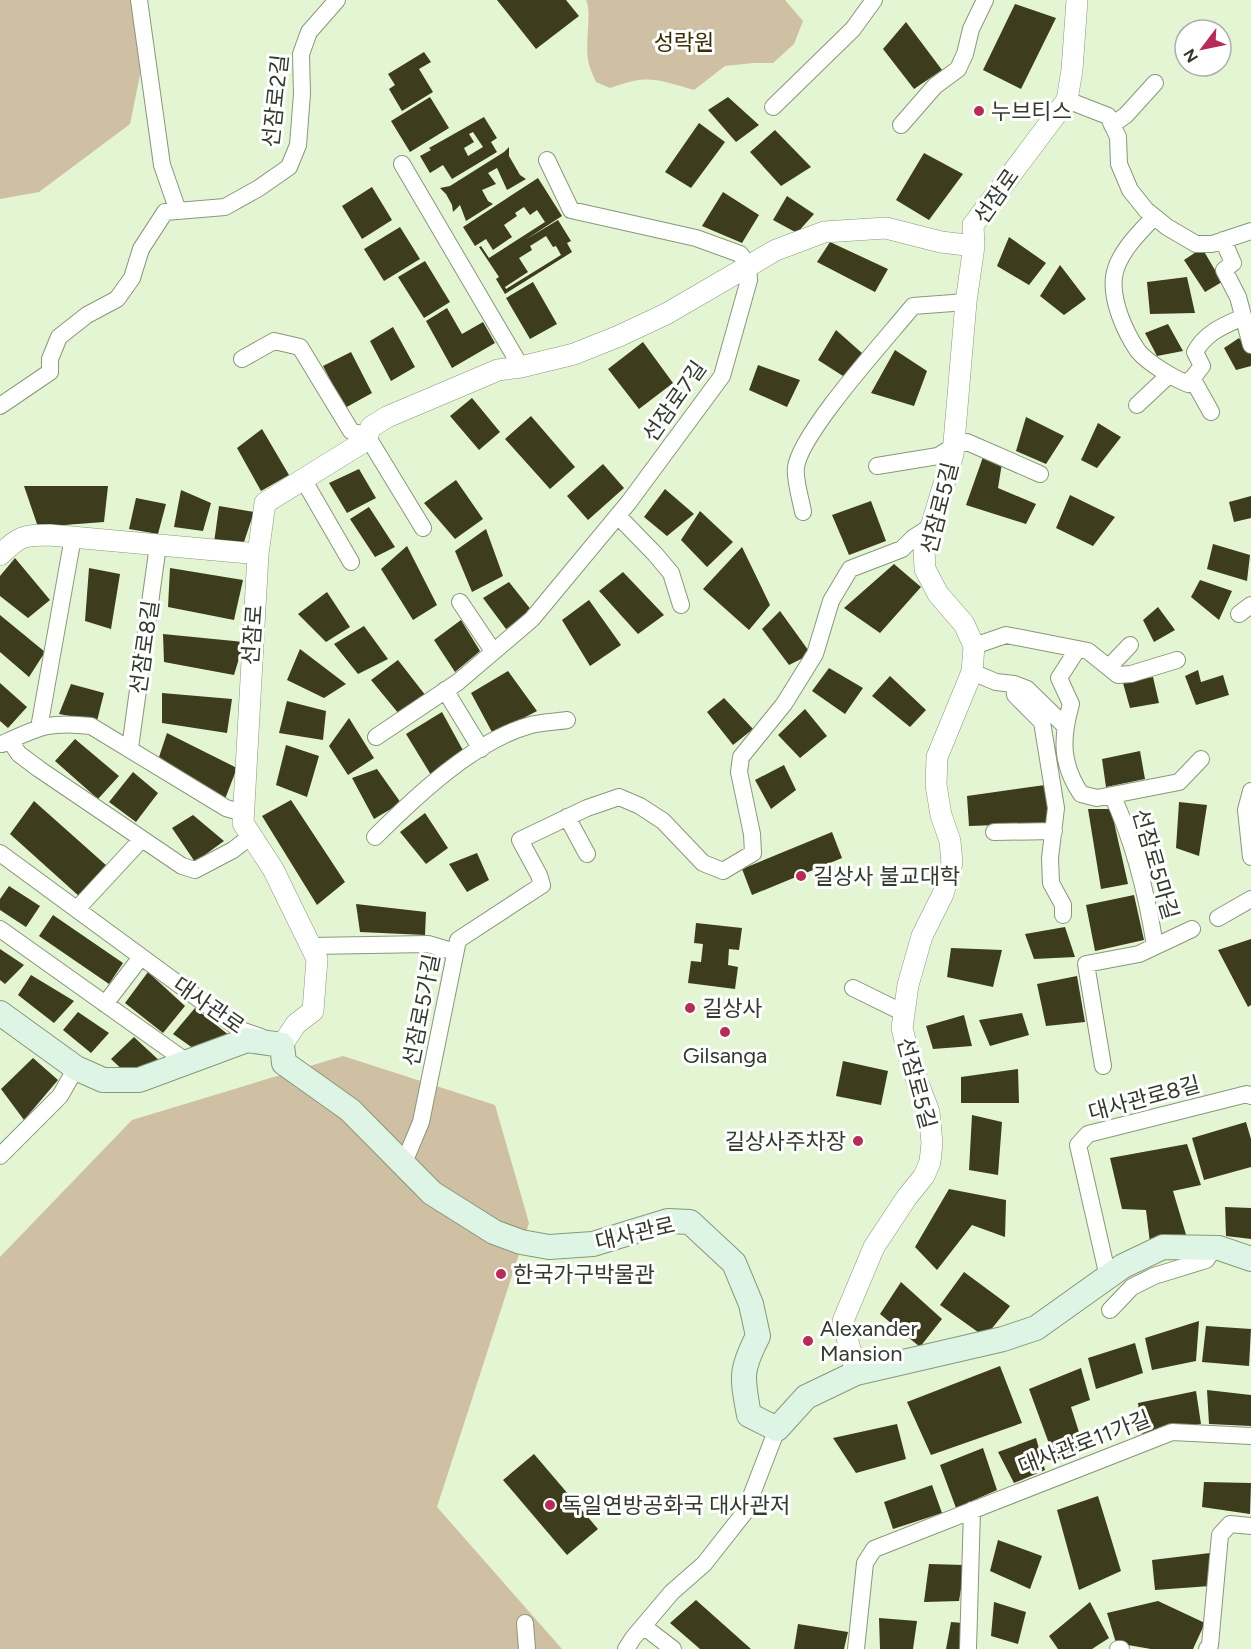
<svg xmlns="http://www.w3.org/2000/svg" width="1251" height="1649" font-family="Figtree,'Noto Sans KR',sans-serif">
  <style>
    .green { fill: #cfbfa3 }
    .building { fill: #3d3c1d; fill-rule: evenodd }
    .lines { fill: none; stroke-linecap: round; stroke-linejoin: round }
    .minor-casing { stroke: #889879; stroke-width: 18 }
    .tertiary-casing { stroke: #889879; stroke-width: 22 }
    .secondary-casing { stroke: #889879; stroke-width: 26 }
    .minor { stroke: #fff; stroke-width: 16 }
    .tertiary { stroke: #fff; stroke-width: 21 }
    .secondary { stroke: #def5e6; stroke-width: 24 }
    .poi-dot { fill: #b92a57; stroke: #fff; stroke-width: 2 }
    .labels { text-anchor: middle; stroke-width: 6; stroke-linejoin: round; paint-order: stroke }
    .park-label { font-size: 22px; fill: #3e2c05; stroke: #fff }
    .street-label { font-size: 22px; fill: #343b2e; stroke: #fff }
    .poi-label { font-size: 22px; fill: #343b2e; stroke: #fff; text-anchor: start }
  </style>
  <rect width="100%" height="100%" fill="#e3f5d3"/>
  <path class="green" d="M0,0h147l2,31 -19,93 -91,68 -39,7z
    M586,0h199l18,21 -9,23 -21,19h-20l-28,3 -31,24c-38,-11 -46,-16 -84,-2l-14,-6c-3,-7 -7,-15 -8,-23 -3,-16 4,-49 -2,-59z
    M343,1056l152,49 34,118 -92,284 125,142h-562v-392l132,-137z"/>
  <path class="building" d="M497,0h69l13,16 -43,33z
    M1015,4l41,14 -35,71 -38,-19z
    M906,22l36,48 -28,19 -31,-40z
    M424,52l7,10 -12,7 14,23 -31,19 -13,-22 6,-4 -7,-11z
    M430,97l19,31 -39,24 -19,-31z
    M728,97l31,28 -23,17 -28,-32z
    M484,117l13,21 -6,4 6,10 -45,27 -9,-14 -13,8 -10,-17 11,-6 -2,-2zM473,132l10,15 -15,9 -4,-8 10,-6 -5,-8z
    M699,123l26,19 -34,46 -26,-16z
    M775,130l36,37 -30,19 -31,-34z
    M509,147v9l11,19 6,4 -19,11 -10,-22 -9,5 8,11 -14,6 6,11 5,3 -27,17 -6,-16 -7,7 -1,-7 -6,-11 -6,-6 10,-2 54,-34z
    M924,153l39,21 -34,46 -33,-20z
    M538,178l24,38 -37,24 33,-20 13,21 -4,2 5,9 -67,42 -9,-15 3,-2 -20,-30 2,-1 8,12 56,-36 -8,-12 -7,5 -6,-8 -9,6 2,3 -13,9 8,12 -19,13 -7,-11 -11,7 -12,-19zM546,236l7,11 3,-1 5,9 -55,34 -1,-2 23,-15 -9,-14 13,-8 -2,-4z
    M372,187l20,33 -30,19 -20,-33z
    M723,192l36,23 -17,28 -40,-17z
    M787,196l27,18 -17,19 -24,-13z
    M400,227l20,32 -36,22 -20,-32z
    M1009,237l37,26 -17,22 -32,-19z
    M830,242l58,27 -13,23 -58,-30z
    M1202,248l20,34 -17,10 -21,-32z
    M425,261l25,41 -26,16 -26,-41z
    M1060,265l26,34 -22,16 -24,-19z
    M1187,277l8,36 -45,1 -3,-32z
    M533,282l24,42 -27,15 -24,-41z
    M447,308l15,26 21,-12 12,21 -43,25 -26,-47z
    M1168,324l15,27 -26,5 -12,-23z
    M393,327l22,40 -24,14 -21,-40z
    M836,330l27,24 -20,22 -25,-16z
    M1239,338l12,16v12l-15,4 -12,-22z
    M643,342l30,41 -34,26 -31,-40z
    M895,350l32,21 -13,35 -43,-13z
    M351,352l21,41 -27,15 -22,-42z
    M758,365l42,15 -13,27 -38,-17z
    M472,398l28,34 -21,18 -29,-34z
    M531,416l44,51 -25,22 -45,-50z
    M1026,417l38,19 -18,28 -30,-13z
    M1098,423l23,14 -24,31 -16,-8z
    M262,429l27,46 -28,16 -24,-43z
    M983,457l19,6 -4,25 38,16 -10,20 -60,-19z
    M603,464l21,24 -36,32 -21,-24z
    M359,469l17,29 -29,15 -18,-30z
    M456,480l27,39 -28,20 -31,-36z
    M24,486h84l-4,36 -66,5z
    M665,489l29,25 -27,22 -23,-19z
    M181,490l30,13 -8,28 -29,-4z
    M1070,495l45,22 -22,29 -37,-18z
    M1251,496v22l-17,4 -5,-20z
    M136,498l30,6 -8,30 -29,-5z
    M871,501l15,40 -37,14 -17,-40z
    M219,506l35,6 -11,33 -29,-2z
    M369,507l26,40 -20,10 -25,-38z
    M700,511l33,31 -26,25 -26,-27z
    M486,529l17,47 -31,16 -17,-41z
    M1213,544l37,11 -3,26 -40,-12z
    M407,546l30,59 -24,15 -32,-51z
    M742,547l28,58 -21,25 -46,-41z
    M15,558l35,42 -22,18 -28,-22v-20z
    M894,564l27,23 -41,46 -36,-25z
    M89,568l31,6 -9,55 -26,-8z
    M170,568l73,12 -9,40 -66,-13z
    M623,572l41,43 -26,19 -39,-43z
    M1200,580l32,11 -13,29 -28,-23z
    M509,582l23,29 -26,18 -23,-31z
    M327,592l23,35 -24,15 -28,-28z
    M589,600l32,45 -31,21 -28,-46z
    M1158,607l17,23 -21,12 -11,-22z
    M780,611l31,43 -22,11 -27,-36z
    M0,615l45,37 -16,25 -29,-25z
    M461,620l19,31 -25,21 -21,-32z
    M364,626l24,33 -30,15 -24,-30z
    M163,634l81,8 -10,33 -70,-13z
    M300,649l46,35 -22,14 -37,-18z
    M398,660l28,36 -27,18 -28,-34z
    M829,668l34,20 -18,26 -33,-23z
    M1198,670l3,12 22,-7 6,20 -33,10 -11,-29z
    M508,671l29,40 -44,23 -22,-41z
    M890,676l36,34 -16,17 -38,-31z
    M1153,677l6,26 -29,5 -7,-25z
    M0,683l27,24 -19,21 -8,-7z
    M71,684l33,9 -7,28 -38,-7z
    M162,693l70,6 -5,34 -65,-10z
    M724,698l29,31 -20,16 -26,-33z
    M287,701l39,10 -3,29 -44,-7z
    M805,709l22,27 -27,22 -22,-23z
    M442,712l23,42 -34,21 -25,-41z
    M349,718l25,40 -26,17 -19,-29z
    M167,733l70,35 -12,31 -66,-42z
    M75,739l44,37 -21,23 -43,-38z
    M286,745l33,11 -12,41 -31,-12z
    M1140,751l5,28 -39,8 -4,-28z
    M784,765l12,25 -25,19 -16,-29z
    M377,769l24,34 -27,16 -22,-41z
    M133,772l25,21 -22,29 -27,-20z
    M1045,785l4,38 -80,3 -2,-30z
    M291,800l54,82 -28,23 -55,-89z
    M34,801l73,65 -27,31 -70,-63z
    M1179,802l28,3 -8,51 -23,-8z
    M1088,809h23l17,75 -27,5z
    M425,813l23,35 -22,16 -26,-32z
    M193,815l31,26 -29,21 -23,-34z
    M832,832l10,26 -90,37 -10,-26z
    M477,853l12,27 -22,12 -18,-28z
    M9,886l31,20 -14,21 -26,-17v-11z
    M1134,895l10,45 -49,11 -9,-46z
    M356,904l70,8 -1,23 -65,-3z
    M53,915l70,48 -14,21 -70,-48z
    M696,923l46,5 -3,22 -10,-1 -1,16 10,2 -3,22 -47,-6 3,-22 10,1 2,-18 -9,-1z
    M1065,927l10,30 -41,2 -9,-25z
    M1251,939v66l-3,2 -30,-57z
    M951,948l51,2 -9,37 -46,-10z
    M0,949l24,16 -19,19 -5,-4z
    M148,972l37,34 -22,27 -38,-30z
    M31,975l43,26 -20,22 -36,-28z
    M1077,976l8,46 -39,4 -9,-42z
    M195,1008l35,28 -33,15 -24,-17z
    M78,1012l31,21 -18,20 -28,-23z
    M1022,1013l7,22 -39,11 -11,-26z
    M964,1015l8,31 -39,3 -7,-23z
    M134,1037l30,28 -35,11 -18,-17z
    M33,1058l25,22 -34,40 -23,-31z
    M843,1061l45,10 -7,34 -45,-9z
    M1018,1069l1,34h-58v-26z
    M972,1115l30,7 -4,53 -29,-5z
    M1246,1122l5,17v28l-47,13 -12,-42z
    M1187,1144l14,41 -28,6 14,47 -37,5 -4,-33 -24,-1 -12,-51z
    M949,1189l57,11 -1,37 -33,-12 -35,45 -22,-23z
    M1225,1207l26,1v31l-25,-3z
    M964,1272l46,34 -25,31 -45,-32z
    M901,1282l41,37 -22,28 -40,-33z
    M1199,1321l-3,40 -44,9 -7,-32z
    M1206,1326l45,3 -2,37 -47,-4z
    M1135,1343l8,30 -47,16 -8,-31z
    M1000,1366l22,57 -91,32 -24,-53z
    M1081,1368l9,32 -19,7 14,44 -30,9 -26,-71z
    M1207,1390l44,5v31l-42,-2z
    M1196,1391l5,33 -59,10 -4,-31z
    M897,1424l9,35 -50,14 -23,-35z
    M1036,1438l9,32 -31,13 -16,-31z
    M983,1448l14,42 -41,18 -16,-43z
    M534,1454l64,75 -31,26 -64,-75z
    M1204,1482l47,1 -1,31 -48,-7z
    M932,1485l10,28 -49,16 -9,-27z
    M1098,1496l23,75 -42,19 -22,-80z
    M998,1540l44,16 -12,33 -40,-18z
    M1210,1553v33l-55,4 -3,-30z
    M929,1564l36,1 -6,36 -35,1z
    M696,1600l55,49h-51l-30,-26z
    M1158,1601l47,22 -12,26h-42l-35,-6 -9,-30z
    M994,1602l32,10 -8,32 -27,-8z
    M1090,1602l19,36 -17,11h-34l-9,-13z
    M879,1618l38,3 -4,28h-33z
    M951,1622l12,1v26h-17z
    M798,1624l50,8 -4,17h-50z"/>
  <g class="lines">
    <defs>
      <path id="minor" d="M139,0l23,165 16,46
        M1067,100l41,16 10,21 1,27 11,26 16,20 21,17 29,17h16l39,-13
        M773,107l80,-78 21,-29
        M901,125l34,-39 23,-17 7,-15 6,-25 14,-29
        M1112,125l14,-10 29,-32
        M402,164l119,203
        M1154,217c-15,16 -37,37 -40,60 -3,24 11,55 24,74 10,12 35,27 50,33l14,-18 -7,-14c11,-20 28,-26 48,-35
        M1223,240l10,23 -9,7 14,27 13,48
        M242,359l32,-18 26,6 51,84 16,5 56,92
        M1192,378l19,34
        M1137,405l32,-30
        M0,406l50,-34v-13l9,-22 28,-22 30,-16 15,-21 9,-29 24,-37 60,-5 34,-19 30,-21 9,-22 4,-51 -1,-40 8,-22 28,-32
        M877,466l61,-10 16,-10 13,-4 73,32
        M303,479l48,83
        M803,512c-2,-12 -9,-34 -7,-45 5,-35 91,-129 117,-161l53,-4
        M618,516l37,38 16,19 10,32
        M460,602l33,49
        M1239,614l12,-9
        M974,646l32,-11 82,16 30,24 13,-1 46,-14
        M1077,650l-18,28 12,26c-10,35 -10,60 10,90l16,4 82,-16 22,-23
        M1109,667l21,-22
        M972,672l24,10 18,2 13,5 38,37
        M1014,684l1,11 27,27 14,86 -6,50 1,25 12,22v10
        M445,690l36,59
        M39,728l34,-191
        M376,737l82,-55 74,-63 97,-117 93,-126 27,-96 -1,-15 -8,-11 -44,-16 -125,-28 -24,-50
        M10,741l9,13 20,15 143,97 13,4 38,-20 18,-14
        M2,744c37,-17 47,-23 89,-18l135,82 17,5
        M130,748l28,-203
        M1251,791l-5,19 5,47
        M1112,795c22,47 35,100 43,151
        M567,817l20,37
        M994,832l60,-1
        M375,837c40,-40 100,-97 156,-112 11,-3 24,-3 36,-5
        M0,853l241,177 20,7
        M77,909l65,-70
        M1218,918l33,-19
        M0,929l187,133
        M311,946l117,-2 27,8
        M853,988l51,25
        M105,1004l36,-47
        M1103,1066l-17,-102 53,-10 53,-25
        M0,1156l60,-60 16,-28
        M403,1165l18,-43 37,-182 84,-55 -3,-10 -19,-35 67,-32 32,-11 21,9 23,15 40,42 20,8 30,-18 -1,-19 -13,-62 2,-15 43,-53 31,-50 16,-53 19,-32 52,-20 11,-11 20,-13
        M1108,1277l-30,-132 10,-11 159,-40 4,2
        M1110,1310l22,-23 22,-11 52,-16 8,-12
        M525,1623l2,26
        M643,1626l30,23
        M626,1649l7,-11 39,-46 32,-28 41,-52 32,-83
        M856,1649l9,-86 9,-14 298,-117 79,4
        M968,1649l4,-139
        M1118,1649h3
        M1207,1649l3,-4 10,-110 10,-11 21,2"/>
      <path id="tertiary" d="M0,555c20,-19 22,-20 50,-20l208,19
        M282,1045l14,-21 17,-13 4,-52 -44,-90 -30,-46 15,-269 7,-51 100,-62 6,-14 16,-10 111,-47 23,-3 53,-13 45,-18 47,-22 110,-64 48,-18 62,-4 55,14 33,4
        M856,1373l-13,-52 31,-74 33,-50 17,-21 6,-14 2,-19 -3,-31 -18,-47 -9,-37 6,-43 14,-49 21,-42 9,-31 -2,-22 -9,-26 -5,-30 1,-28 35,-85 2,-26 -10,-22 -26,-30 -13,-25 -1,-19 29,-96 13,-152 8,-56 -1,-21 94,-125 5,-30 5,-70"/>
      <path id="secondary" d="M0,1013l76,55 27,12h36l108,-40 35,5 2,18 66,47 82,83 62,39 27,10 28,5 44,-3 75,-23 22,1 44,41 17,41 7,32c-18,35 -16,41 -9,79l28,14 29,-32 50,-24 147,-34 33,-11 87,-62 40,-19 56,1 32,11"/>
    </defs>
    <use href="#minor" class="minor-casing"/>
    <use href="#tertiary" class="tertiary-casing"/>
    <use href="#secondary" class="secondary-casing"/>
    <use href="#minor" class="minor"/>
    <use href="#tertiary" class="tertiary"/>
    <use href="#secondary" class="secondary"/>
  </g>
  <g class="poi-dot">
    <circle cx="979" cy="111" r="6"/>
    <circle cx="801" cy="876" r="6"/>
    <circle cx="690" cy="1008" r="6"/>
    <circle cx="725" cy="1032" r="6"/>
    <circle cx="858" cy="1141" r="6"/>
    <circle cx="501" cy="1274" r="6"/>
    <circle cx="808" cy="1341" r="6"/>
    <circle cx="550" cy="1505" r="6"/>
  </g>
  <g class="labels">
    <g class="park-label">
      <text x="684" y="50">성락원</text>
    </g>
    <g class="street-label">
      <text transform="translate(275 101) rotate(-84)" y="8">선잠로2길</text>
      <text transform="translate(996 196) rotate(-55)" y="8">선잠로</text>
      <text transform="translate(674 401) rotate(-55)" y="8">선잠로7길</text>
      <text transform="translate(939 508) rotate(-76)" y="8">선잠로5길</text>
      <text transform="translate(252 635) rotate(-86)" y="8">선잠로</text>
      <text transform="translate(144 647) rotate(-82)" y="8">선잠로8길</text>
      <text transform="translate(1156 864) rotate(74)" y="8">선잠로5마길</text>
      <text transform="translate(209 1005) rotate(35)" y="8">대사관로</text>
      <text transform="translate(421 1010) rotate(-79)" y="8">선잠로5가길</text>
      <text transform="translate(917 1083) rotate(75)" y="8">선잠로5길</text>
      <text transform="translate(1144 1098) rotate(-15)" y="8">대사관로8길</text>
      <text transform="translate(635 1233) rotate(-13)" y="8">대사관로</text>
      <text transform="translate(1084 1442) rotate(-21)" y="8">대사관로11가길</text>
    </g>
    <g class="poi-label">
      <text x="991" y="119">누브티스</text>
      <text x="813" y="884">길상사 불교대학</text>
      <text x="702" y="1016">길상사</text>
      <text x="725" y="1063" text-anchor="middle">Gilsanga</text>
      <text x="846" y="1149" text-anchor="end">길상사주차장</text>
      <text x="513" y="1282">한국가구박물관</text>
      <text x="820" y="1336">Alexander<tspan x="820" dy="25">Mansion</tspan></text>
      <text x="562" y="1513">독일연방공화국 대사관저</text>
    </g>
  </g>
  <g transform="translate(1203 48) rotate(238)"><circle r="28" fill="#ffffff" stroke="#aeb1ab" stroke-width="1.5"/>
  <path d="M0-4.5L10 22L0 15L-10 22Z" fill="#b92a57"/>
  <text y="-9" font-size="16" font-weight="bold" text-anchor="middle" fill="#343b2e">N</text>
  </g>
</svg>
